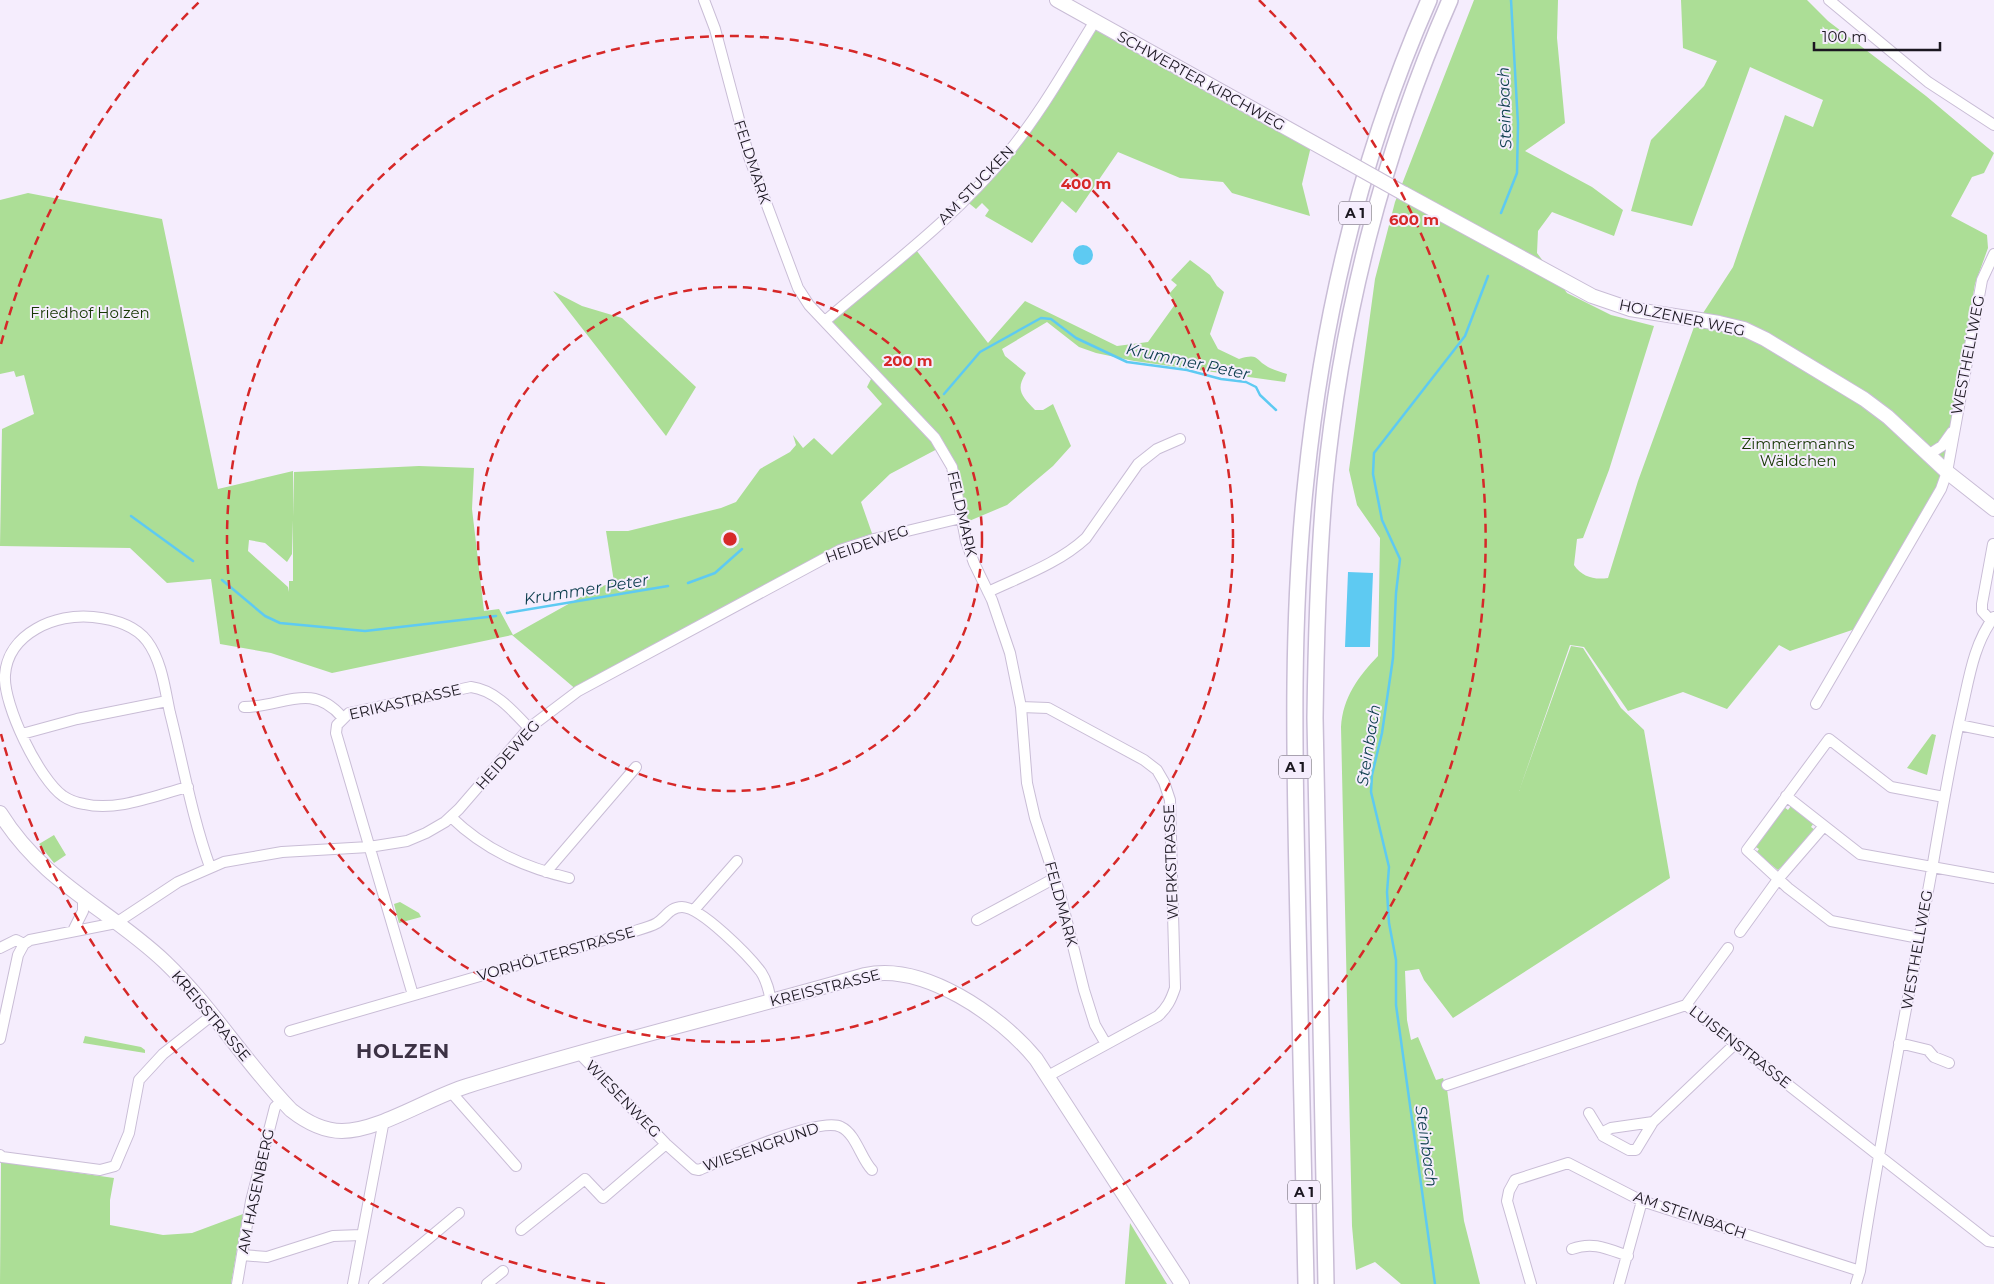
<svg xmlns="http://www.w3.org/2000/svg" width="1994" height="1284" font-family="Montserrat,sans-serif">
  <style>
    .green { fill: #acde96; fill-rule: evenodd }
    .water { fill: #5ecaf2 }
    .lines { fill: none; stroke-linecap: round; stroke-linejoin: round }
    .stream { stroke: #5ecaf2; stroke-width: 2.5 }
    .minor-casing { stroke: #c9bdd6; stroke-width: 12 }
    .major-casing { stroke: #c9bdd6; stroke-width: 16 }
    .highway-casing { stroke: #c9bdd6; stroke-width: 18 }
    .minor { stroke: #fff; stroke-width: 10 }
    .major { stroke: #fff; stroke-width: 14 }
    .highway { stroke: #fff; stroke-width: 15 }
    .major-bridge-casing { stroke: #c9bdd6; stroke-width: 16; stroke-linecap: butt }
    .major-bridge { stroke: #fff; stroke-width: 14 }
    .ring { fill: none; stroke: #d62828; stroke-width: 2.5; stroke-dasharray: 9 6 }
    .labels { text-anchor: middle; stroke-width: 4; stroke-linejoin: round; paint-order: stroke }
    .shield { fill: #f5edfd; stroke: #5c5762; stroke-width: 1 }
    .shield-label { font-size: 14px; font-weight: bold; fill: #1b1720 }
    .street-label { font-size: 15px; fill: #1b1720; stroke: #f5edfd }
    .park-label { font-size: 15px; fill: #173704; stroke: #f5edfd }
    .water-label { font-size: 16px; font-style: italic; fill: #0c3d4d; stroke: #f5edfd }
    .district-label { font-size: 20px; font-weight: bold; letter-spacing: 1px; fill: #3c3245; stroke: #f5edfd }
    .centre { fill: #d62828; stroke: #f5edfd; stroke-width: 2.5 }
    .ring-label { font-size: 15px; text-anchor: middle; font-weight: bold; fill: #d62828; stroke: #f5edfd; stroke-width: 4; stroke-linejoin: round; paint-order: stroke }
  </style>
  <rect width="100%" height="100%" fill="#f5edfd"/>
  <path class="green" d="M1474,0h84l-1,38 8,85 -40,28 67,36 31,23 -9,26 -62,-24 -14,19 -1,22 30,40 44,22 43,11 -45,144 -26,68 -6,1 -3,26c8,12 20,15 34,13l30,-97 56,-154 39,-60 52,-152 28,12 10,-27 -73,-33 -58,159 -61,-15 20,-71 53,-54 13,-25 -34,-13 -2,-48h126l21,21 98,75 68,57 -10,20 -12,4 -21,39 36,19 1,13 -13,36 -34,201 -83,143 -68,23 -11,-6 -52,64 -44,-17 -55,19 -44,-64 -14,-2 -51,146 52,-145 12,2 38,60 23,22 26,148 -217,140 -29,-38 -5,-11 -14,2 2,49 4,20 7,-3 18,43 7,-2 4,11 17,132 16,63h-79l-26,-22 -19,8 -4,-44 -11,-499c2,-30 17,-50 37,-71l2,-118 -23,-33 -8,-35 26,-191 20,-77z
    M1095,21l217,121 -10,42 8,32 -78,-23 -9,-11 -43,-4 -62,-26 -42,61 -14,-12 -30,42 -47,-27 4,-6 -7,-7 -6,6 -11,-9 43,-47z
    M28,193l134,26 56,270 75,-18v46l1,-45 125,-6 55,2 -2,41 12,102 15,-2 14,26 84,-47 17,-6 -8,-51h22l93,-23 15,-6 24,-33 30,-17 6,-7 -3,-10 10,13 11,-10 18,17 50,-51 -15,-17 5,-10 -47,-56 88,-75 75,97 37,-42 92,45 31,-4 28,-39 -7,-9 8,-9 -6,-5 19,-20 20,15 7,11 7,6 -14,42 8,15 21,10c20,-6 15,0 29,8 6,3 13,5 19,7l-2,8 -151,-21 -38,-8 -17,-6 -32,-25 -45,27 3,7 21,17c-11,17 -4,23 9,37h8l10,-6 18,42 -18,20 -46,39 -45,19 -4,-30 -17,-47 -51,27 -29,28 13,37 -34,11 -262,141 -66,-56 -180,38 -61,-20 -51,-9 -9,-65 -44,4 -37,-35 -130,-2 2,-117 32,-15 -10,-39 -8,2 -2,-6 -14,3v-174zM293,520v61h-4v11l-1,-5 -40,-36 1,-11 16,3 22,19 5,-8z
    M553,291l29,15 40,12 74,69 -30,49z
    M1932,734l4,1 -9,40 -20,-7z
    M1791,806l23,17 -3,4 4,3 -30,40 -4,-3 -3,3 -22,-17 3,-4 -5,-3 30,-39 4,3z
    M54,835l12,20 -12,8 -15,-19z
    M400,902l19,11 2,4 -22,6 -5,-19z
    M85,1036l56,11 4,3v3l-62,-10z
    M1,1162l113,16 -4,22v25l53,10 29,-2 51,-19 -12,70h-231z
    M1130,1223l37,61h-42z"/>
  <path class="water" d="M1073 255a10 10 0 1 1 20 0a10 10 0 1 1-20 0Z
    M1348,572l25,1 -3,74h-25z"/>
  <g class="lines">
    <path class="stream" d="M1501,213l16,-40 1,-49 -7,-124
      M944,394l36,-42 61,-34 10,1 25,19 51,24 60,8 34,9 25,3 10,5 4,8 16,15
      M131,516l62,45
      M222,580l43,36 15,7 85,8 131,-15
      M688,583l27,-10 27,-24
      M507,613l161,-27
      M1435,1284l-39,-279v-45l-7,-37 -2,-31 2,-25 -18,-75 1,-17 10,-42 11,-75 3,-65 4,-34 -18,-39 -9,-46 1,-21 91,-117 23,-60"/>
    <defs>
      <path id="minor" d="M704,0l11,29 34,128 49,131 11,17 126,133 17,29 14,74 8,22 18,37 18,53 11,54 6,76 8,35 25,76 24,96 11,35 11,19
        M1829,0l99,82 66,43
        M825,321c62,-53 130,-103 182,-167 34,-41 60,-88 88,-133
        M1928,455l14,-9 10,-14
        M988,592c34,-16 71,-29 98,-54l52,-74 19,-15 23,-10
        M1991,621l-9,-10v-7l11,-60
        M1816,704l125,-215 6,-17 35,-192 12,-26
        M244,707c39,0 67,-26 98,10
        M1021,707l27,1 96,52 13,10 7,12 6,18 5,188c-4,12 -8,20 -17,28l-110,60
        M1959,725l35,7
        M22,734l55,-15 90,-18
        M188,787c-32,8 -71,25 -104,17 -7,-1 -15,-4 -21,-8 -24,-17 -60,-91 -58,-121 3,-42 51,-62 88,-58 19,2 42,8 54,24 15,20 18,49 23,72 13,51 22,104 40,154
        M1786,796l74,58 134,24
        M451,817c34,33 73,50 118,61
        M546,872l90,-105
        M694,910l43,-49
        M977,920l78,-42
        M73,931l10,-20v-12
        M1740,932l39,-54 45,-52
        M1919,938l-88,-17 -43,-33 -41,-38 82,-111 62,48 53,10
        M0,948l16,-8 8,4
        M413,995l-77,-262 1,-8 12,-12 122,-26c24,3 42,24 58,41
        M1686,1005l302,236 6,1
        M1686,1005l42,-57
        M290,1031l338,-98c9,-3 20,-5 29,-10 9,-6 13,-16 25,-16 19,0 67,49 79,65 6,9 8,19 10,29
        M0,1039l18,-84 6,-11 6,-4 86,-17 62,-41 46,-20 58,-10 87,-5 38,-6 19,-8 19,-11 14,-13 70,-81 49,-37 262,-141 34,-11 87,-21
        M1899,1043l29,7 6,7 15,6
        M580,1054l86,90 28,25 5,1c25,-11 121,-54 142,-43 15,7 20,32 31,43
        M1447,1085l239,-80
        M450,1091l66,75
        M1589,1113l14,23
        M1653,1122l-17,28h-7l-26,-14 2,-5 6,-3 42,-6 83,-79
        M0,1155l2,2 98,13 15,-4 14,-33 10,-53 24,-26 48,-38
        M521,1230l64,-51 18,19 63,-54
        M1572,1249c21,-8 36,0 56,7
        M242,1255l25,2 66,-21 29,-1
        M237,1284l14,-83 24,-94 7,-6
        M353,1284l31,-164
        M374,1284l85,-71
        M487,1284l16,-13
        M1531,1284l-24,-83 2,-10 6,-11 53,-17 74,38 218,70
        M1619,1284l23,-83
        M1856,1284l4,-13c20,-135 48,-268 72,-402 9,-53 18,-107 30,-160 7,-31 12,-66 32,-92"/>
      <path id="major" d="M1057,0l289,161
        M1403,193l189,103 38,13 89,14 25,6 21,10 99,60 24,18 59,55 47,37
        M0,813c44,71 108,95 165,149 47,45 81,102 126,148 14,11 33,21 51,21 37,0 88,-34 125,-45 131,-41 266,-73 398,-111 59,-13 136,41 171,84l146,225"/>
      <path id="highway" d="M1306,1284c-3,-120 -5,-240 -8,-360 -3,-148 -8,-297 8,-444 17,-165 56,-328 123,-480
        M1326,1284l-11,-566c1,-78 3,-156 10,-234 16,-165 58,-332 125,-484"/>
    </defs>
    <use href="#minor" class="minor-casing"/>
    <use href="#major" class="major-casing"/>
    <use href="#highway" class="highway-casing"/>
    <use href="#minor" class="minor"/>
    <use href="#major" class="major"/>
    <use href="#highway" class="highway"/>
    <defs>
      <path id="major-bridge" d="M1346,161l57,32"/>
    </defs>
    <use href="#major-bridge" class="major-bridge-casing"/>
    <use href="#major-bridge" class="major-bridge"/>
  </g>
  <g class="ring">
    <circle cx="730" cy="539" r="252"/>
    <circle cx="730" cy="539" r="503"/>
    <path d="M605 1284A755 755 0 0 1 1 734M1 344A755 755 0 0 1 201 0M1259 0A755 755 0 0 1 855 1284"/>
  </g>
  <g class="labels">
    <g class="shield">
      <rect x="1339" y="201.5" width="32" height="23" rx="4"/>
      <rect x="1279" y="755.5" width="32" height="23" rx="4"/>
      <rect x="1288" y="1180.5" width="32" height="23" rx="4"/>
    </g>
    <g class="shield-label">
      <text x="1355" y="218">A 1</text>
      <text x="1295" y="772">A 1</text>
      <text x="1304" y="1197">A 1</text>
    </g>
    <g class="street-label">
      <text transform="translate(1201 81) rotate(29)" y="5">SCHWERTER KIRCHWEG</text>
      <text transform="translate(752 162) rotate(72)" y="5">FELDMARK</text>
      <text transform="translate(976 185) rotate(-46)" y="5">AM STUCKEN</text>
      <text transform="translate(1682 318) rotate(12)" y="5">HOLZENER WEG</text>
      <text transform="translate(1968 355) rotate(-79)" y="5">WESTHELLWEG</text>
      <text transform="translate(962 514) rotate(77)" y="5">FELDMARK</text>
      <text transform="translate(867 544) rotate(-19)" y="5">HEIDEWEG</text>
      <text transform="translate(405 702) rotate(-13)" y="5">ERIKASTRASSE</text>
      <text transform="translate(508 755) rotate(-48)" y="5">HEIDEWEG</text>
      <text transform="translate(1171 862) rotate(-92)" y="5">WERKSTRASSE</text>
      <text transform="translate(1061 904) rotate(75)" y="5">FELDMARK</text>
      <text transform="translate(1917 950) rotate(-80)" y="5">WESTHELLWEG</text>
      <text transform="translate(556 954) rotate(-16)" y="5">VORHÖLTERSTRASSE</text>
      <text transform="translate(825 988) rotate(-14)" y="5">KREISSTRASSE</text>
      <text transform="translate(211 1016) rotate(50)" y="5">KREISSTRASSE</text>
      <text transform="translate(1740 1047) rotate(38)" y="5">LUISENSTRASSE</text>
      <text transform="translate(623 1099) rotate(46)" y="5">WIESENWEG</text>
      <text transform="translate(761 1147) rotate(-19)" y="5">WIESENGRUND</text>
      <text transform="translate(256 1191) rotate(-78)" y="5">AM HASENBERG</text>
      <text transform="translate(1690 1215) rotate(19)" y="5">AM STEINBACH</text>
    </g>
    <g class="park-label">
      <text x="90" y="318">Friedhof Holzen</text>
      <text x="1798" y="449">Zimmermanns<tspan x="1798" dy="17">Wäldchen</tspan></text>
    </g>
    <g class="water-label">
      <text transform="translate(1504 108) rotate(-92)" y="6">Steinbach</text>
      <text transform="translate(1188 361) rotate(12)" y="6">Krummer Peter</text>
      <text transform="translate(586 589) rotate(-9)" y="6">Krummer Peter</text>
      <text transform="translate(1368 745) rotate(-81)" y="6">Steinbach</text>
      <text transform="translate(1427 1146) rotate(82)" y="6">Steinbach</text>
    </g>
    <g class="district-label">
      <text x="403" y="1058">HOLZEN</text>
    </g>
  </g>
  <circle cx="730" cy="539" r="8" class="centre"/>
  <g class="ring-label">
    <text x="1086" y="189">400 m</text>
    <text x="1414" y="225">600 m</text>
    <text x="908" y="366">200 m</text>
  </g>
  <path d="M1814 42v8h126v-8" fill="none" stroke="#1b1720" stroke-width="2.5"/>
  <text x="1822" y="42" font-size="15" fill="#1b1720" stroke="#f5edfd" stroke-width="4" paint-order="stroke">100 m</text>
</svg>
